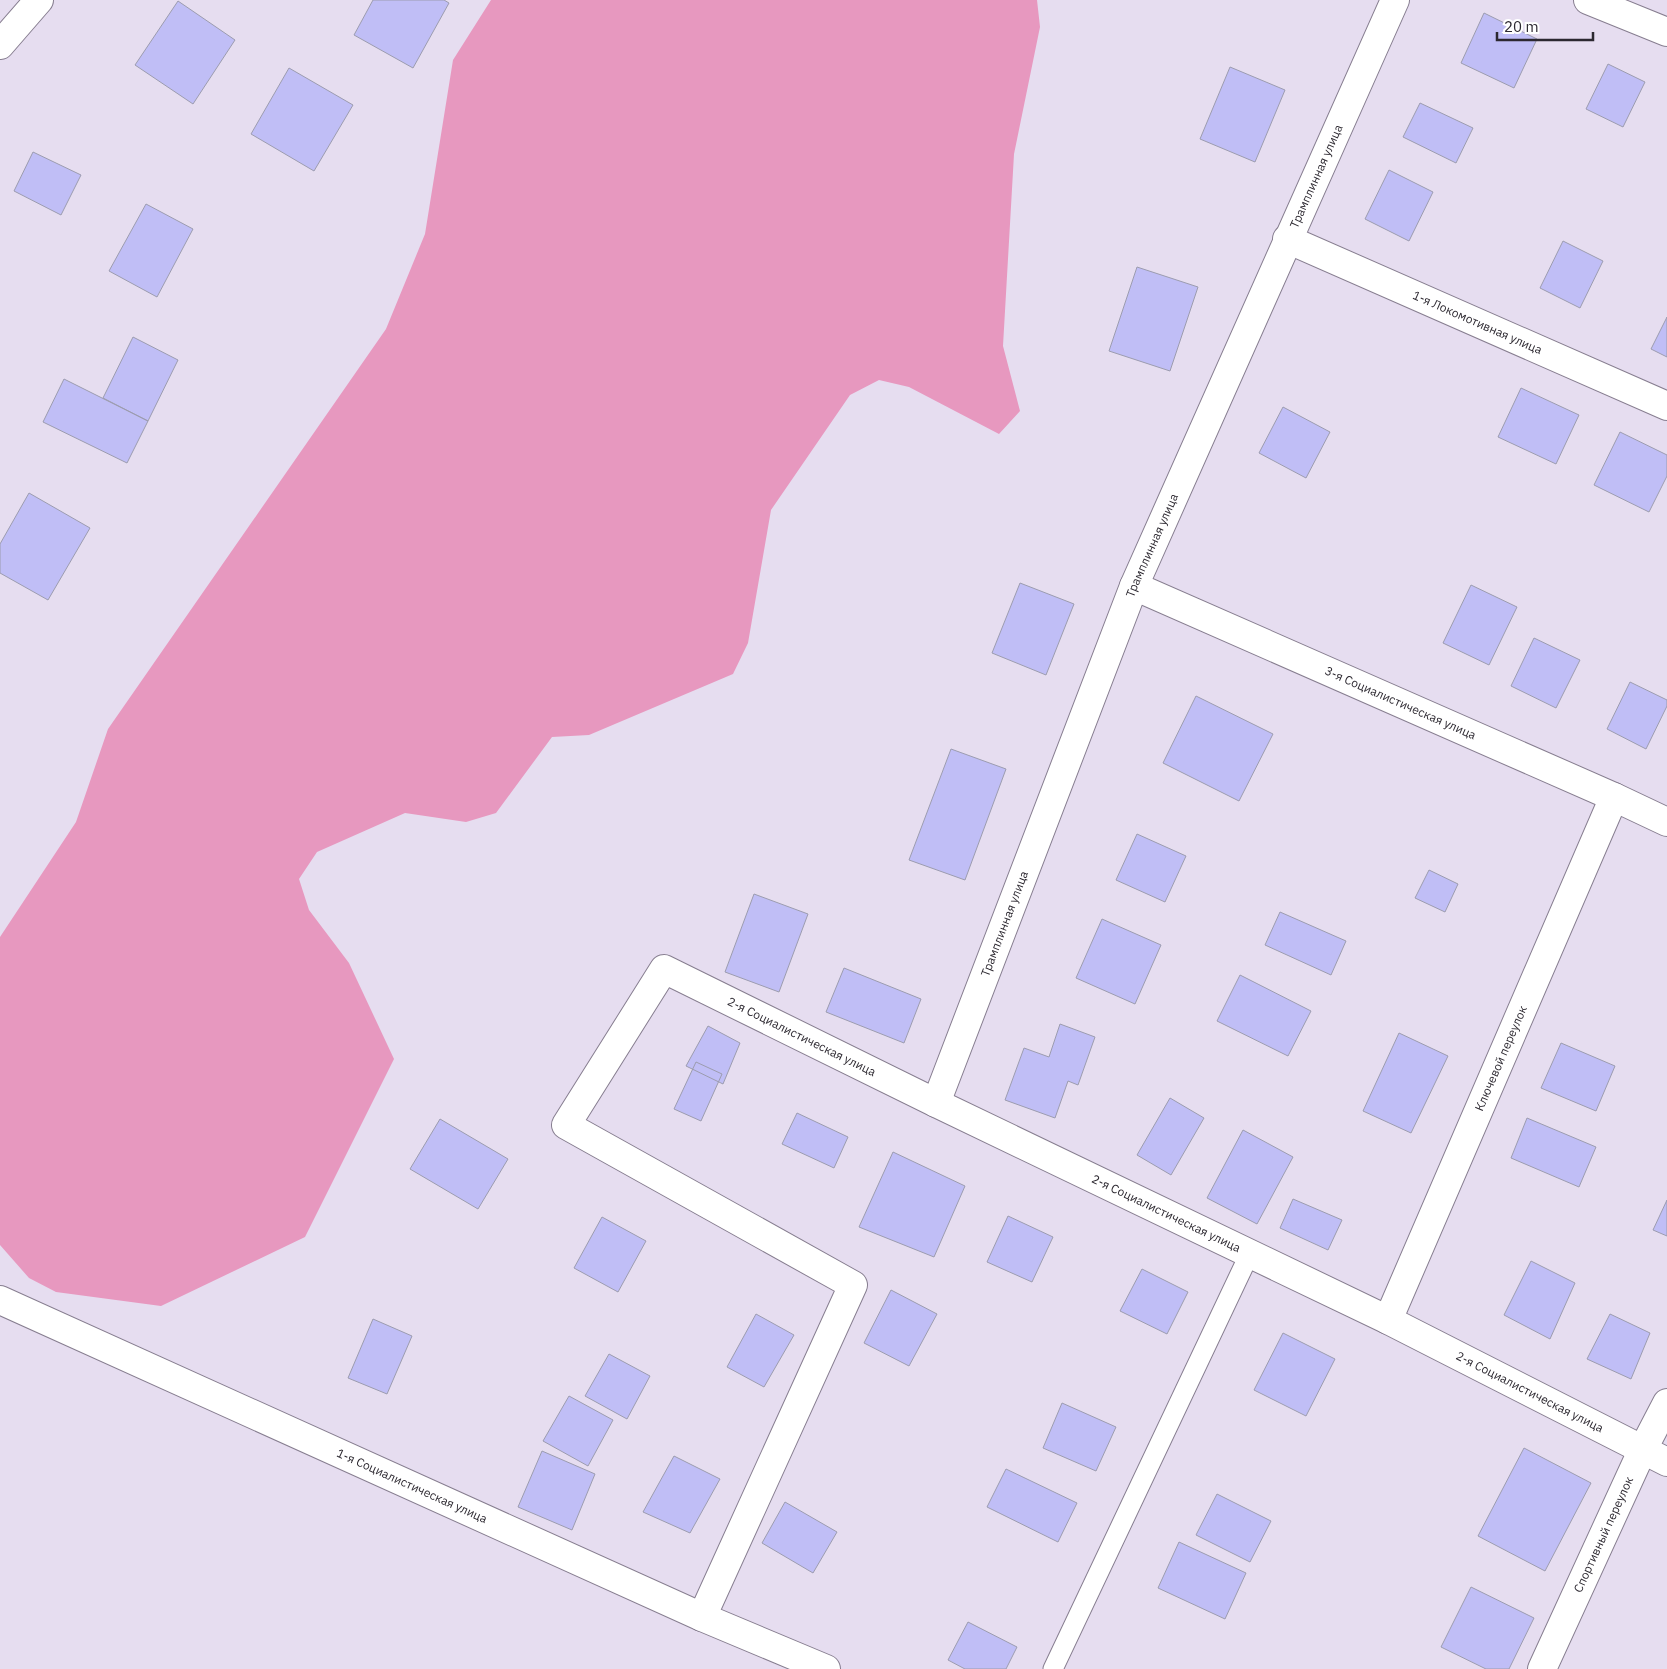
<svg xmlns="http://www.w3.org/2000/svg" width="1667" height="1669" font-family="'IBM Plex Sans',sans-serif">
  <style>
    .green { fill: #e798bf }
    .building { fill: #c0bef6; stroke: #9c9caf }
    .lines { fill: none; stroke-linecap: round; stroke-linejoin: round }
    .service-casing { stroke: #877e90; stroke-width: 21 }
    .minor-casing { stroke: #877e90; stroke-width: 30 }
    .service { stroke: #fff; stroke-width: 19 }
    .minor { stroke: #fff; stroke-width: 28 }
    .labels { text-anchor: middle; stroke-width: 4.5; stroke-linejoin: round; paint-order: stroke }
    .street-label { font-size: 12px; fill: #2c2830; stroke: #fff }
  </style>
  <rect width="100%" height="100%" fill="#e6ddf0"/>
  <path class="green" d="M491,0h546l3,27 -26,127 -11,192 17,65 -21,23 -90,-47 -30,-7 -29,15 -79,115 -23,133 -15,31 -144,61 -37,2 -56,76 -30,9 -61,-9 -88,39 -18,27 10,31 40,53 45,96 -89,178 -144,69 -105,-14 -27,-14 -29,-33v-308l76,-115 32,-93 278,-400 39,-95 28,-174z"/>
  <path class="building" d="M373,0h71l5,3 -36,65 -59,-33z
    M178,1l57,39 -42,64 -58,-39z
    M1484,13l53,26 -23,49 -53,-25z
    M1608,64l37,18 -22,45 -37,-18z
    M1230,67l55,23 -30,72 -55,-23z
    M289,68l64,37 -39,66 -63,-37z
    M1420,103l53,25 -17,35 -53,-26z
    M33,152l48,23 -20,40 -47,-24z
    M1389,170l44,22 -24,49 -44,-22z
    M146,204l47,25 -36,68 -48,-26z
    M1563,241l40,20 -23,47 -40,-20z
    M1137,267l61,20 -28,84 -61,-20z
    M1667,317v40l-16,-8z
    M133,337l45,23 -30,61 -45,-23z
    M64,379l84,42 -21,42 -84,-41z
    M1521,388l58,27 -23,49 -58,-27z
    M1283,407l47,25 -24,46 -47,-25z
    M1620,432l47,23v21l-18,36 -55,-27z
    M29,493l61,35 -42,72 -48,-27v-29z
    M1020,583l54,21 -28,71 -54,-22z
    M1471,585l46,22 -28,58 -46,-22z
    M1534,638l46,22 -24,48 -45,-22z
    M1630,682l37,18v6l-21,43 -39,-20z
    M1196,696l77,38 -34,67 -76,-38z
    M951,749l55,20 -41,111 -56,-20z
    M1137,834l49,22 -21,46 -49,-22z
    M1429,870l29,14 -13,28 -30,-14z
    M754,894l54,20 -29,78 -54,-20z
    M1280,912l66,29 -15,34 -66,-30z
    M1102,919l59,26 -26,59 -59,-26z
    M844,968l77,31 -17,44 -78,-31z
    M1240,975l71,36 -23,45 -71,-35z
    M1060,1024l35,13 -17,48 -10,-4 -13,37 -50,-18 19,-52 25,9z
    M708,1026l32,17 -17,41 -37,-18z
    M1399,1033l49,23 -37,77 -48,-22z
    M1561,1043l54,23 -19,45 -55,-23z
    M696,1062l26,12 -21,47 -27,-12z
    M1170,1098l34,20 -33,57 -34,-20z
    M797,1113l51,24 -14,31 -52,-24z
    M1527,1118l69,29 -17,40 -68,-29z
    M440,1119l68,40 -30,50 -68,-40z
    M1243,1130l50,27 -36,67 -50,-26z
    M893,1152l72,34 -31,71 -75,-30z
    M1293,1199l49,21 -14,30 -48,-22z
    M1667,1200v36l-14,-6z
    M1008,1216l45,21 -21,45 -45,-20z
    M602,1217l44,24 -28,51 -44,-24z
    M1531,1261l44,22 -25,56 -46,-24z
    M1142,1269l46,23 -21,42 -47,-23z
    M891,1290l46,24 -28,52 -45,-23z
    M756,1314l38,21 -30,52 -37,-20z
    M1610,1314l40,19 -19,46 -44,-20z
    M373,1319l39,17 -25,58 -39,-16z
    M1283,1333l52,26 -29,57 -52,-26z
    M609,1354l41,22 -23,43 -42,-23z
    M569,1396l44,24 -25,46 -45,-25z
    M1062,1403l54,24 -20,44 -53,-23z
    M1524,1448l67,35 -46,88 -67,-35z
    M542,1451l53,23 -23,56 -54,-23z
    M674,1456l46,23 -30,54 -47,-21z
    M1006,1469l71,34 -19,39 -71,-35z
    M1217,1494l54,27 -21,41 -54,-27z
    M785,1502l52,30 -24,41 -51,-30z
    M1179,1542l67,31 -21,46 -67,-31z
    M1471,1587l63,31 -25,51h-23l-45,-22z
    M968,1622l49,25 -11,22h-41l-17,-9z"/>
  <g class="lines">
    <defs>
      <path id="service" d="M1053,1669l196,-414"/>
      <g id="minor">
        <path d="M1588,0l79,32"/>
        <path d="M0,45l39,-45"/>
        <path id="s1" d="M1287,239l380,167"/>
        <path id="s2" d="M1134,586l480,211 53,25"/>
        <path id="s3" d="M936,1103l198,-517 261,-586"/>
        <path id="s4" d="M0,1300l702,317 124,52"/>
        <path id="s5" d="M1388,1320l226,-523"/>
        <path id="s6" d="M702,1617l151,-332 -287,-160 98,-156 272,134 452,217 279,142"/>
        <path id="s7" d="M1542,1669l100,-218 25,-48"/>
      </g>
    </defs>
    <use href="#service" class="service-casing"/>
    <use href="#minor" class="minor-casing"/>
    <use href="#service" class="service"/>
    <use href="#minor" class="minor"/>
  </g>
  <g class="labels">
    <g class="street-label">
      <text dy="4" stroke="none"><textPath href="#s3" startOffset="1002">Трамплинная улица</textPath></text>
      <text dy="4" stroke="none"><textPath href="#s1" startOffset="208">1-я Локомотивная улица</textPath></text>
      <text dy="4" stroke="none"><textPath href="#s3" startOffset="598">Трамплинная улица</textPath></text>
      <text dy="4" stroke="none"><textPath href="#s2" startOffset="291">3-я Социалистическая улица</textPath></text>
      <text dy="4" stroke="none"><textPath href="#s3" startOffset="192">Трамплинная улица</textPath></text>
      <text dy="4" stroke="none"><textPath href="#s6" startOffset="1031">2-я Социалистическая улица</textPath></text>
      <text dy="4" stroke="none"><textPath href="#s5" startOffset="285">Ключевой переулок</textPath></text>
      <text dy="4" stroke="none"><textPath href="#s6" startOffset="1436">2-я Социалистическая улица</textPath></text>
      <text dy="4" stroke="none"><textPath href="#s6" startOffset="1841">2-я Социалистическая улица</textPath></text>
      <text dy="4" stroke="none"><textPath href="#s4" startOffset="452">1-я Социалистическая улица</textPath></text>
      <text dy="4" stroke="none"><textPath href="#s7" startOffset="148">Спортивный переулок</textPath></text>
    </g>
  </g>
  <path d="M1497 32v8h96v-8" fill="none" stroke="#2c2830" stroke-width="2.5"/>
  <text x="1504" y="32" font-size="15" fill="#2c2830" stroke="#ffffff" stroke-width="4" paint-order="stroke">20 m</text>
</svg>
